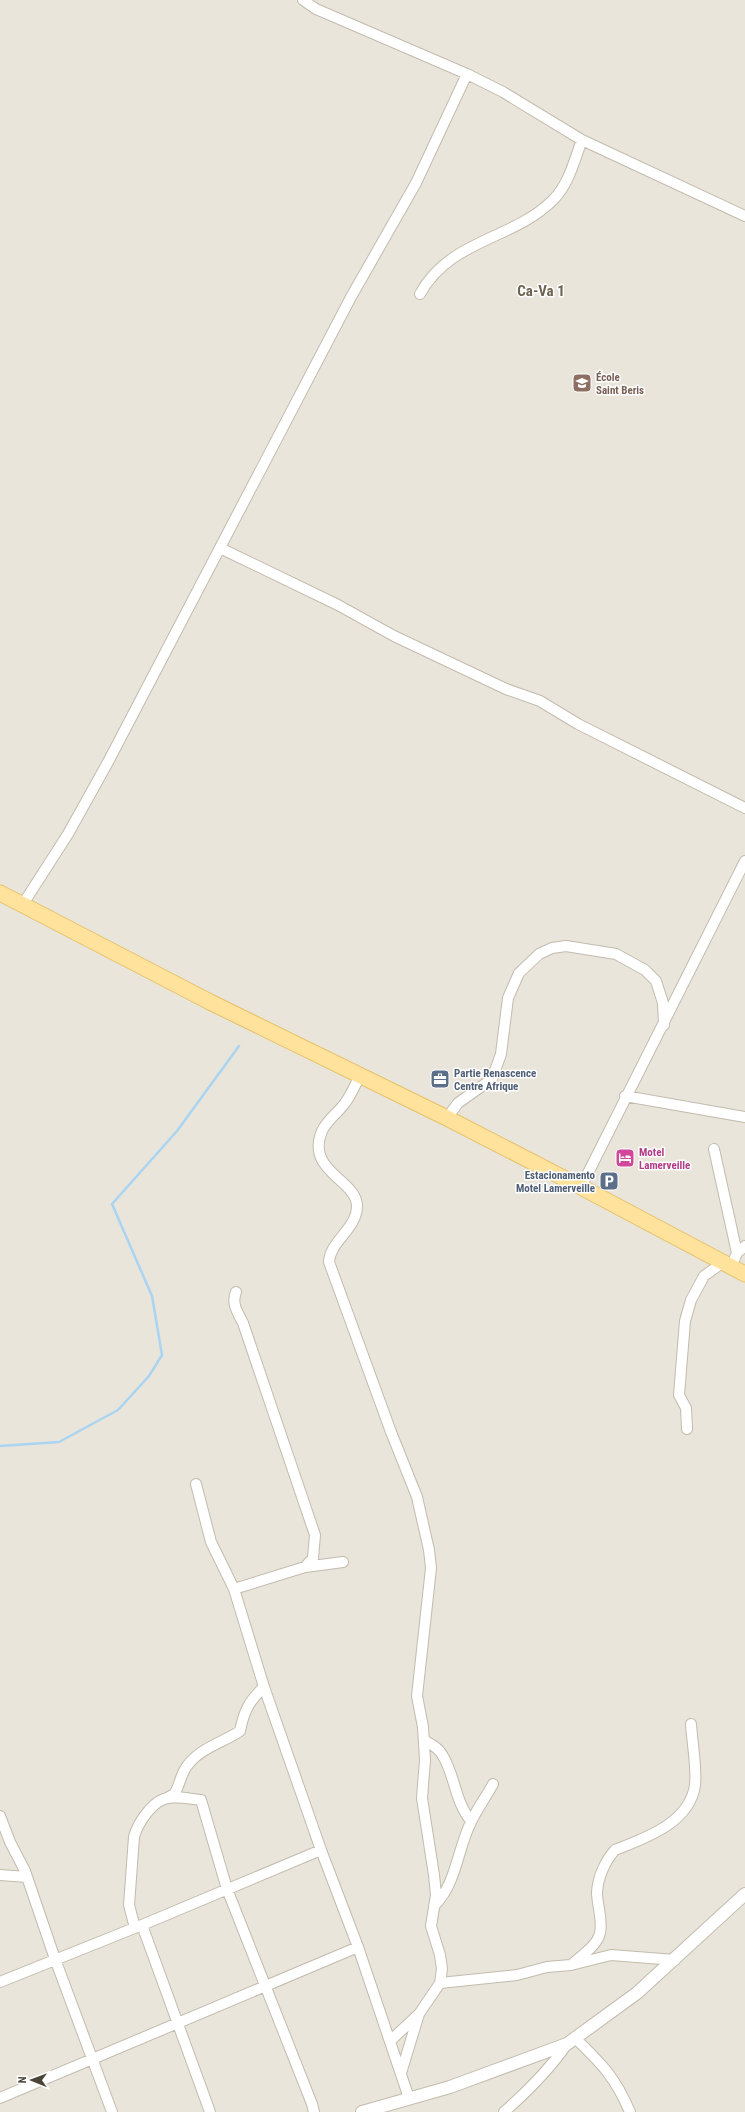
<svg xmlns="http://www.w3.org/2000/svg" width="745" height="2112" font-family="'Roboto Condensed',sans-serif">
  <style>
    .residential { fill: #eae5da }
    .parking { fill: #e5e3e0 }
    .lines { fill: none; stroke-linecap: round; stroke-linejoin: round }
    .stream { stroke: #a9d4f2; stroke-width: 2.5 }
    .minor-casing { stroke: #c2bbae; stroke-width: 12 }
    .tertiary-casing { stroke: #c2bbae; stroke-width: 14 }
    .primary-casing { stroke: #e6c16a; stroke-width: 17 }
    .minor { stroke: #fff; stroke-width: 10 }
    .tertiary { stroke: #fff; stroke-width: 12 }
    .primary { stroke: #ffe39c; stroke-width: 15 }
    .labels { text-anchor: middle; stroke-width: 3; stroke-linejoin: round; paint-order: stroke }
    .education-label { font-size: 11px; font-weight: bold; fill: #785e54; stroke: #fff; text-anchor: start }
    .service-label { font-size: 11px; font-weight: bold; fill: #4e5e75; stroke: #fff; text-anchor: start }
    .hotel-label { font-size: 11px; font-weight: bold; fill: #b23c85; stroke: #fff; text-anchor: start }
    .district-label { font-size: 15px; font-weight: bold; fill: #6e6250; stroke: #fff }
  </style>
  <rect width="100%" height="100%" fill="#f6f3ec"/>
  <path class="residential" d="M0,0h745v2112h-745z"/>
  <path class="parking" d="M606,1172l14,9 -5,8 -18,-8 5,-8 3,1z"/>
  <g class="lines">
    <path class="stream" d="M0,1446l59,-4 59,-32 31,-34 13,-21 -10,-59 -40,-92 65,-73 62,-85"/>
    <defs>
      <path id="minor" d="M303,0l13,9 151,65 36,18 79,48 163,76
        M420,294c30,-55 93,-54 133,-94 16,-16 21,-39 29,-60
        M220,548l118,57 56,31 112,53 34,12 38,23 167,84
        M23,904l45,-70 40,-72 243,-465 65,-114 51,-109
        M360,1076c-5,9 -9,19 -15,27 -7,10 -18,17 -23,28 -17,40 35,49 35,75 0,23 -27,35 -28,56l62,170 26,65 12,53 2,18 -14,128 6,31 2,33 -3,38 12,77 2,20 -5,31 9,29 2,14 -2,14 -21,31 -29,27
        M625,1096l120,21
        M447,1118l11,-15 34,-24 9,-25 7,-56 11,-25 20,-19 13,-6 14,-2 50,8 29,16 11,11 7,22 1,22
        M714,1149l23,104
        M581,1187l164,-326
        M731,1267l6,-14 8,-7
        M236,1292c-5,12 2,21 7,31l72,212 -2,23 -8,9
        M687,1429l-1,-21 -7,-13 6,-74 6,-21 13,-24 18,-13
        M196,1484l15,58 23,47 30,98 57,163 37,97 51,151
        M234,1589l71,-22 38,-5
        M424,1740c7,4 15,8 19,16 12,20 12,46 28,65
        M167,1798l7,-4c6,-8 6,-19 13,-28 13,-18 35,-23 53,-35 4,-20 9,-30 24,-44
        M0,1816l10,26 15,29 30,88 57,153
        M0,1875l27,2
        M434,1906c23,-23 23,-56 37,-84 6,-13 15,-25 22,-38
        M142,1925l68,187
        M135,1928l-6,-23 5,-68c3,-12 16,-33 30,-38 11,-4 26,0 37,1l26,89 85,215 2,8
        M571,1965c10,-9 26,-19 29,-32 3,-14 -3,-27 -3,-41 1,-15 8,-31 18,-42 30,-12 75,-27 80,-65 2,-16 -3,-44 -4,-61
        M0,1982l142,-57 179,-75
        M440,1983l77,-8 30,-8 24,-2 40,-10 64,5
        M575,2038c27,26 40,39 55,74
        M401,2073l18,-59
        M0,2098l358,-151
        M504,2112c24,-21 45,-42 63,-68"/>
      <path id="tertiary" d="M362,2112l88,-25 117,-43 70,-51 108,-99"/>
      <path id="primary" d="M0,893l210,109 237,116 134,69 164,87"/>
    </defs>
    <use href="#minor" class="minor-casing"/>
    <use href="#tertiary" class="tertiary-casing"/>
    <use href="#primary" class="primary-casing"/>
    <use href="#minor" class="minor"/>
    <use href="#tertiary" class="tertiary"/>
    <use href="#primary" class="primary"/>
  </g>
  <defs>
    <symbol id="school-square" viewBox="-11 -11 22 22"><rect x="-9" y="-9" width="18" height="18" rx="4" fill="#8d6e63" stroke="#fff"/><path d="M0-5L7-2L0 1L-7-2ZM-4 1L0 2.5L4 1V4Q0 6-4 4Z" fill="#fff"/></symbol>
    <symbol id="office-square" viewBox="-11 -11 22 22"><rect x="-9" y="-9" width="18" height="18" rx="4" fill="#5c6f8a" stroke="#fff"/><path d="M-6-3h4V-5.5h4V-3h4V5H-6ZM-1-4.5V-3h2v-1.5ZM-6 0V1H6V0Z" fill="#fff"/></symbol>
    <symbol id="hotel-square" viewBox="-11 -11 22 22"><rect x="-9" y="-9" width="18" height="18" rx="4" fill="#d1479c" stroke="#fff"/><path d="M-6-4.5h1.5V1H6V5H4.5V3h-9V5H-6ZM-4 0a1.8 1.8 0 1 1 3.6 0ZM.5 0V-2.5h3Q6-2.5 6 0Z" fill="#fff"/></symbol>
    <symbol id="parking-square" viewBox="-11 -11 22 22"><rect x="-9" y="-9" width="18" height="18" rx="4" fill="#5c6f8a" stroke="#fff"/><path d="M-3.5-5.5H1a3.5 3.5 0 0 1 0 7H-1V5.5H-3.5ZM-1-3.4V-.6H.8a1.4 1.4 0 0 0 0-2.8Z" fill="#fff"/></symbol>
  </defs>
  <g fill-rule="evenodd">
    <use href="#school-square" x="571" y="372" width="22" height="22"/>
    <use href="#office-square" x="429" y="1068" width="22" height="22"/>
    <use href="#hotel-square" x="614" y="1147" width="22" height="22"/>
    <use href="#parking-square" x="598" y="1170" width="22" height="22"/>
  </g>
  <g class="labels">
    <g class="education-label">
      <text x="596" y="381">École<tspan x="596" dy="13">Saint Beris</tspan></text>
    </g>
    <g class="service-label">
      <text x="454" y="1077">Partie Renascence<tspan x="454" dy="13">Centre Afrique</tspan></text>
      <text x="595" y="1179" text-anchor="end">Estacionamento<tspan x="595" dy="13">Motel Lamerveille</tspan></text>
    </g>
    <g class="hotel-label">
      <text x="639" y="1156">Motel<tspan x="639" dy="13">Lamerveille</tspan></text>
    </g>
    <g class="district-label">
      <text x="541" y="296">Ca-Va 1</text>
    </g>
  </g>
  <g transform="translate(32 2080) rotate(271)" stroke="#ffffff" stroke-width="3" paint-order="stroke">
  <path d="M0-3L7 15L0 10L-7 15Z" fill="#4b4439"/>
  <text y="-6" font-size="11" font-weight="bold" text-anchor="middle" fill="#4b4439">N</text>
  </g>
</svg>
